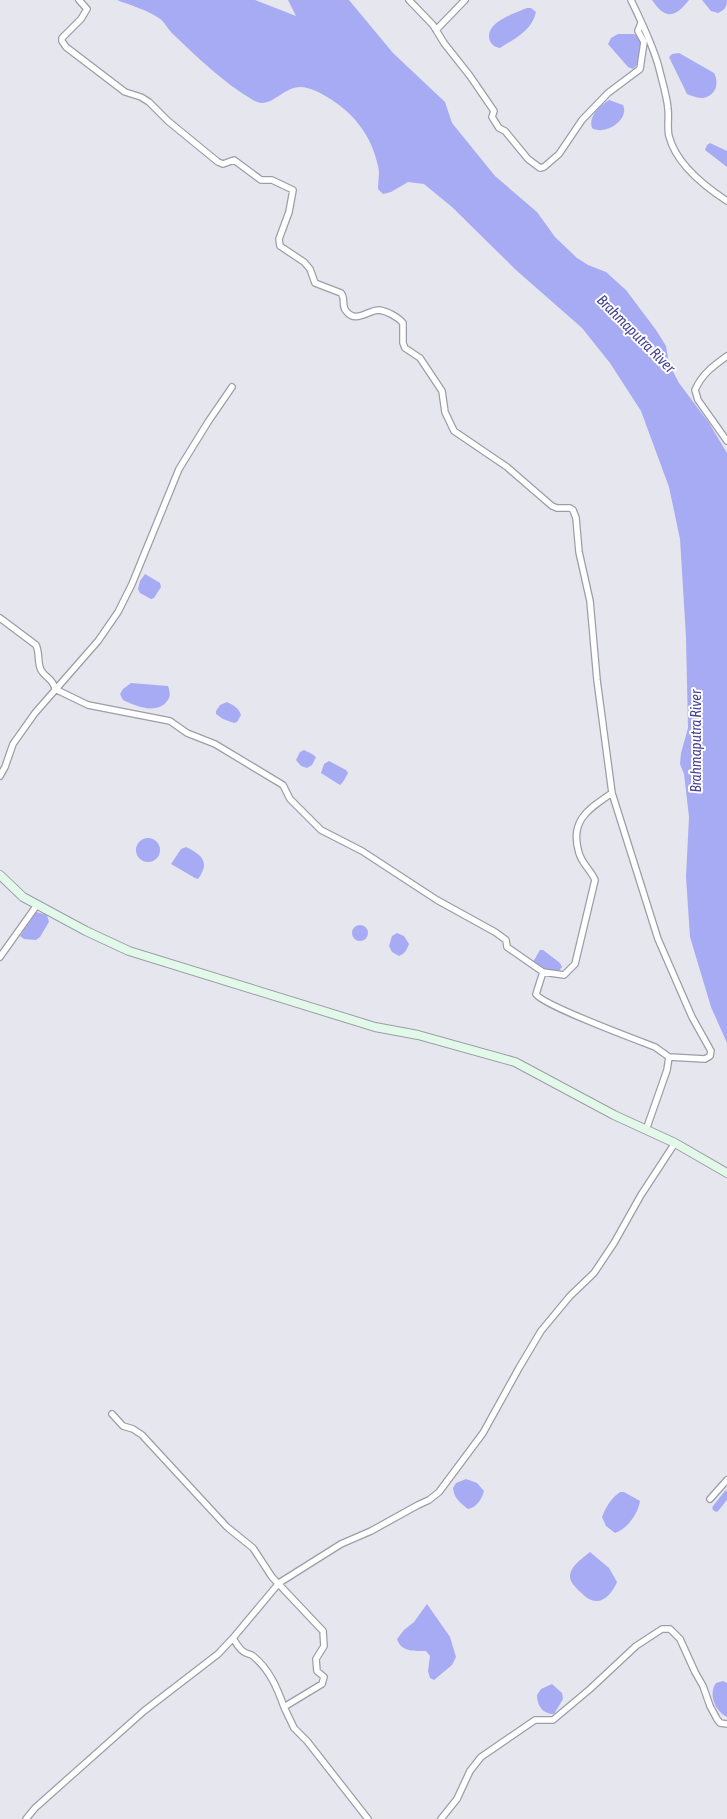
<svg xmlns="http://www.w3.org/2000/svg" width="727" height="1819" font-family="'Asap Condensed',sans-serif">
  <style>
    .water { fill: #a7abf3 }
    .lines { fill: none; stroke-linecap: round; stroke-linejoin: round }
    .canal { stroke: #a7abf3; stroke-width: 7 }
    .street-casing { stroke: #9d9da6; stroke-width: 8 }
    .secondary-casing { stroke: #9d9da6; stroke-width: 10 }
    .street { stroke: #fff; stroke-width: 5.5 }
    .secondary { stroke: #e2f9e9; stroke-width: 8 }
    .labels { text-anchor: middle; stroke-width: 4; stroke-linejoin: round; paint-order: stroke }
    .water-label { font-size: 15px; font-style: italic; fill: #464296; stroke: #fff }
  </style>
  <rect width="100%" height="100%" fill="#e5e6ee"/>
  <path class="water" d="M117,0h138l41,16 -8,-16h61l44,53 52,49 7,21 43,53 42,36 18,25 22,21 11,7 18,7 20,18 30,40 10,16 3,18 10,19 30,40 18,30v590l-16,-36 -21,-70 -4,-60 3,-60 -5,-43 -4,-10 1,-11 7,-25 -2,-91 -6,-98 -11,-52 -28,-76 -31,-48 -28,-35 -66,-58 -64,-63 -28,-23 -16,-2 -17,10 -8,2 -5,-5c0,-8 2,-16 0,-23 -6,-29 -23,-51 -46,-66 -9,-6 -22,-13 -32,-13 -18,0 -30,24 -47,13 -29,-17 -55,-42 -79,-65 -6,-5 -9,-13 -15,-17 -12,-8 -29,-13 -42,-18z
    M652,0h37c-15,19 -24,19 -37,0z
    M702,0h25c0,8 -3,10 -9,13l-7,-2z
    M527,8h4l5,4c-4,19 -22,27 -36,36 -5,-1 -8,-3 -10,-7 -7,-18 25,-28 37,-33z
    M618,34h16l8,6 -1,21 -8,8 -5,-2 -20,-23 3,-6z
    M679,53l35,20c6,11 1,23 -11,25 -6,0 -11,-2 -16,-4l-18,-37 3,-3z
    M609,100l14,5c7,15 -19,31 -31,23 -4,-12 8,-22 17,-28z
    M710,143l17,8v16l-22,-17 2,-5z
    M145,574l15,9 1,4 -7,11 -3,1 -11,-6 -2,-4 2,-8z
    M131,683l37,3c2,6 3,11 -1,15 -10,14 -32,5 -44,-1l-3,-6 3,-5z
    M227,702c6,3 12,6 14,13l-4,7 -3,1 -11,-4 -7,-5v-3l4,-6z
    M304,750l8,4 4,3 -4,8 -5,3 -6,-2 -5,-6 4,-8z
    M329,761l17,9 2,3 -5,9 -3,3 -19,-12 3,-9z
    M136 850a12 12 0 1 1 24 0a12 12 0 1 1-24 0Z
    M186,847c15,7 25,15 12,32l-3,-1 -24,-14 10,-15z
    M36,912l11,3 2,7 -9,15 -4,3 -12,-1 -4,-3z
    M352 933a8 8 0 1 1 16 0a8 8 0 1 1-16 0Z
    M397,933l7,3 5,8c-2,5 -4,10 -10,12l-7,-4 -3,-6 3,-10z
    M540,950h3l17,13 2,4 -4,5 -12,-1 -13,-9z
    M466,1479l11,4 7,8c-2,8 -8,17 -16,18 -8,-6 -14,-11 -15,-21l3,-5z
    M620,1492h4l16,9c-2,13 -13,28 -25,32l-9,-7 -4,-9c4,-10 9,-19 18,-25z
    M590,1552l19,16 8,14c-4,10 -14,23 -26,18 -5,-2 -9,-7 -13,-10 -3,-4 -8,-8 -8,-13 0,-11 13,-19 20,-25z
    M427,1604l23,33 6,20 -4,8 -18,15 -4,-2 -2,-7 2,-15 -4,-5c-12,0 -25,1 -29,-12l7,-9 10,-8z
    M723,1681l4,2v34c-12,-6 -19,-23 -11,-34z
    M552,1684l10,9 1,6 -9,15c-11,0 -17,-8 -17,-19l4,-6z"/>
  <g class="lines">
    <path class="canal" d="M716,1508l11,-14"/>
    <defs>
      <path id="street" d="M79,0l8,9 -6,10 -19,19v3l4,6 59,45 16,5 8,5 19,19 50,41 5,2 11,-4 27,20h11l21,10 -4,22 -10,27 1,7 24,16 6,7 5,14 26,10c5,6 0,12 5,18 10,13 22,-1 33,-1 8,1 19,7 24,13v20l2,5 15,10 22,33 3,21 9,19 53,36 45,39 5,2h13l3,2 3,8 3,34 11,49 7,79 15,113c-23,16 -43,27 -33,60 3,11 12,17 16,27l-20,84 -11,11 -21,-3 -7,22c6,11 101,46 119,53l14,10 -2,13 -21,60
        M409,0l24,25 11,18 26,33 24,35 -2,6 7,11 6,3 23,28 12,9 4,-1 15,-13 23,-34 26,-27 32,-24 4,-27 -6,-11 3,-8
        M631,0c10,21 22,45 28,68 3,13 8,28 9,41 1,9 -1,19 1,27 7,28 35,50 58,65
        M436,30l29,-30
        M727,356c-14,10 -25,18 -32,34l3,10 29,41
        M0,618l36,27c4,8 1,17 5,25 4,8 12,8 14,19l33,16 82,16 17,12 28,11 68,41 7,14 31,31 41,21 75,49 58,32 11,8 1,7 36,25
        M0,776l5,-9 8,-23 22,-31 63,-72 20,-29 14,-28 47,-115 29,-47 24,-35
        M612,793l46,146 34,78 19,34 -1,5 -5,3 -36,-2
        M0,957l37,-52
        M112,1414l11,12 10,3 9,6 85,92 26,21 19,29 51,54 1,15 -8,13 1,12 7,6 -2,7 -38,23 10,21 13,13 61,78
        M710,1499l17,-19
        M233,1638c3,5 7,13 13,15 2,1 5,1 7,3 16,13 24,31 31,51
        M26,1819l9,-11 109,-97 74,-57 15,-16 46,-55 62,-39 30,-13 47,-26 11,-5 10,-8 44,-59 36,-65 22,-37 29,-35 24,-23 20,-30 27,-48 34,-52
        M441,1819l16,-20 13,-28 11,-14 54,-37h18l37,-31 46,-43 26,-17h8l10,10 15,33 8,14 7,20 7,13 3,4 7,1"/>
      <path id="secondary" d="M0,875l23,22 63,34 43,20 246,76 43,8 97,27 99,53 61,28 52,30"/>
    </defs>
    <use href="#street" class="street-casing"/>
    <use href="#secondary" class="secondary-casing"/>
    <use href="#street" class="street"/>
    <use href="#secondary" class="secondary"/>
  </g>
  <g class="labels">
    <g class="water-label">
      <text transform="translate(636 334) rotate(45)" y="5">Brahmaputra River</text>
      <text transform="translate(696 741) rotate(-90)" y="5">Brahmaputra River</text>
    </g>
  </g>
</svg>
